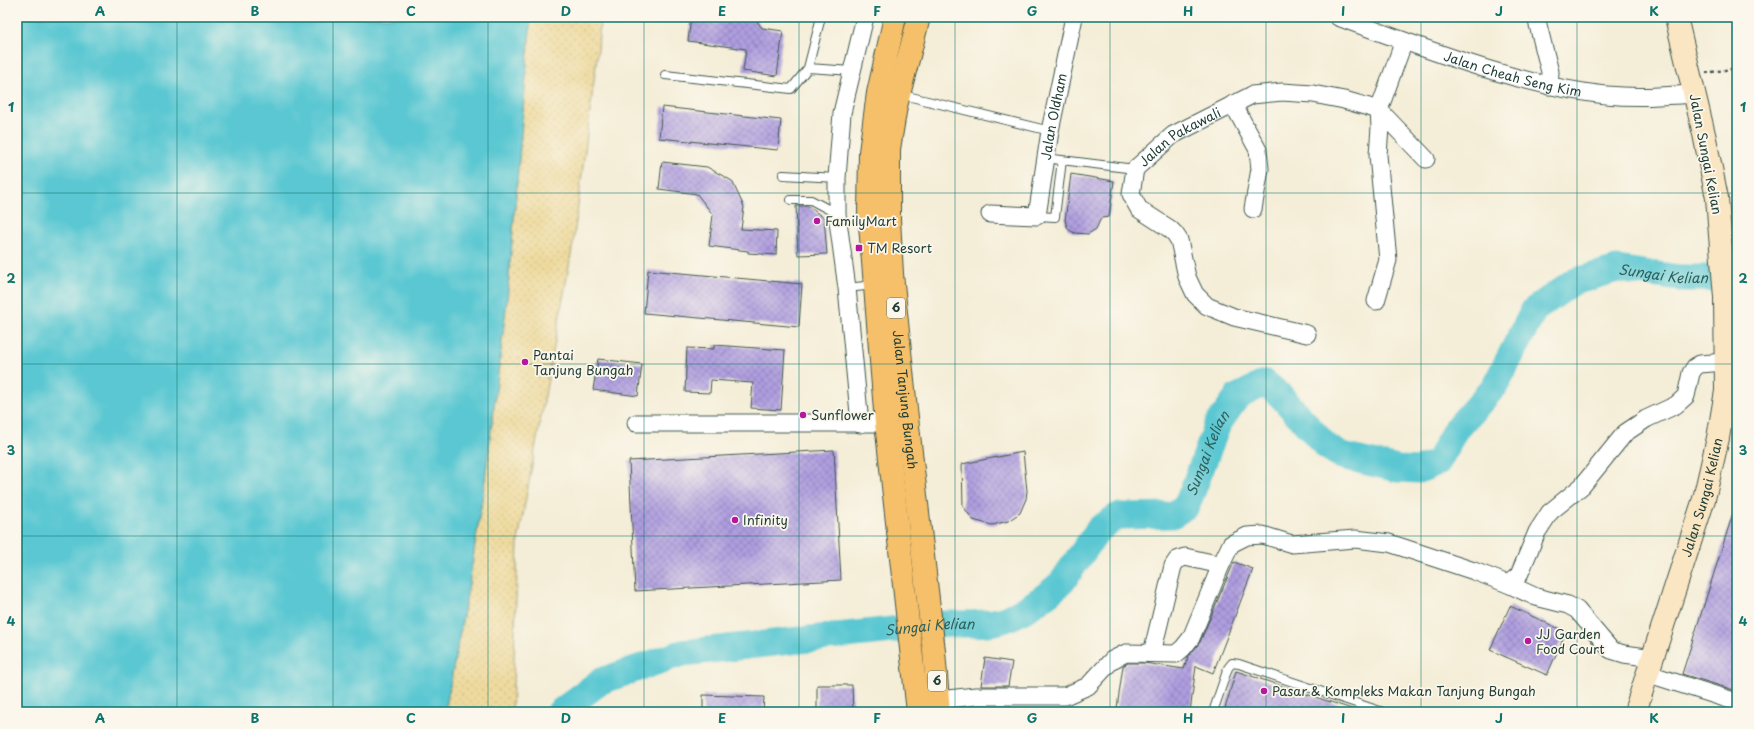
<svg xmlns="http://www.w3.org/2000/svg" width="1754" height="729" font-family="'Playpen Sans',sans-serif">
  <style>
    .sand { fill: url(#sand-dots); stroke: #868c69 }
    .water { fill: #5ac7d2; stroke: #3c8283 }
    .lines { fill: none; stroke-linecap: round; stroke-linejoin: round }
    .river { stroke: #5ac7d2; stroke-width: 27 }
    .building { fill: url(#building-cross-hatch) }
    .lane-casing { stroke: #3f574c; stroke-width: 10 }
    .street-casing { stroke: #3f574c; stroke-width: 19 }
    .secondary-casing { stroke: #3f574c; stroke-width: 24 }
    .primary-casing { stroke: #3f574c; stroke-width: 24 }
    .path { stroke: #3f574c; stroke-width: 2.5; stroke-dasharray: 3 3; stroke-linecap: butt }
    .lane { stroke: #fff; stroke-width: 8 }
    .street { stroke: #fff; stroke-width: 17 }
    .secondary { stroke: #fbe6c4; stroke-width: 22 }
    .primary { stroke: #f6c06b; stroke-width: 22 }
    .grid { fill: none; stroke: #0f766e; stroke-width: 1; stroke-opacity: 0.55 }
    .poi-dot { fill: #b5179e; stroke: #fbf7ec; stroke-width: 1.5 }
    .labels { text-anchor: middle; stroke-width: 3.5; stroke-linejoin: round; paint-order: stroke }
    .shield { fill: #fbf7ec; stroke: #61756b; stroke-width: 1 }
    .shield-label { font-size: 12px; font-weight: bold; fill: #1f3d34 }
    .street-label { font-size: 13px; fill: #1f3d34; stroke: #fbf7ec }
    .poi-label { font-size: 13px; fill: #1f3d34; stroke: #fbf7ec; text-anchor: start }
    .water-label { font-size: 14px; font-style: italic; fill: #2e605c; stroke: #fbf7ec }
    .neatline { fill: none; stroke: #0f766e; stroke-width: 1.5 }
    .grid-label { font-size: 13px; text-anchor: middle; font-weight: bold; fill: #0f766e }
  </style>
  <defs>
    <pattern id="sand-dots" width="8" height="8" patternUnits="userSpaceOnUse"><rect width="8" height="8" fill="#eeda9e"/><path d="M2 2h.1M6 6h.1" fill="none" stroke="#ccbc89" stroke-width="1.8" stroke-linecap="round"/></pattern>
    <pattern id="building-cross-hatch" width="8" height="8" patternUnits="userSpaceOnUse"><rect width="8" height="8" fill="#af9ee0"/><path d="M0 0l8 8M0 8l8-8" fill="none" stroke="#8e82b6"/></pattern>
  </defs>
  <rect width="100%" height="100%" fill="#fbf7ec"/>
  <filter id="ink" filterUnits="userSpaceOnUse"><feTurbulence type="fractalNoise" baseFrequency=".025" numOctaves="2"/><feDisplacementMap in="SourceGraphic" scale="8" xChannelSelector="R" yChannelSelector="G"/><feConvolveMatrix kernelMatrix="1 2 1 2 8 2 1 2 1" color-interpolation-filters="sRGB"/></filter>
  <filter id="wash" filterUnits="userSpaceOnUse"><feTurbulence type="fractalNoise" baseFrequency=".012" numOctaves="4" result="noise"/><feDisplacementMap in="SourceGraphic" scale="16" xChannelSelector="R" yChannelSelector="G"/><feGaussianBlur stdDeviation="0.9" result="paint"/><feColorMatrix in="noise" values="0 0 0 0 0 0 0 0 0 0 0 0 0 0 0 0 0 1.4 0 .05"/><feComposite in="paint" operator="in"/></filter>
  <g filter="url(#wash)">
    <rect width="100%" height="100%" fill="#f4edd7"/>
    <path class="sand" d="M531,17h69l-2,32 -25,195 -55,297 -6,171h-67l24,-128 16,-104 22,-180z"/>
    <path class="water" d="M17,17h514l-24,283 -22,180 -16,104 -24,128h-428z"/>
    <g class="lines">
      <path class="river" id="s1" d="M560,712l41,-31 81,-28 265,-29c18,0 35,1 52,-3 20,-5 48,-25 63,-39l37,-53 19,-13 55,-1 14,-10 31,-81 19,-27 28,-14 16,13 45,50 16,10 56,13 21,1 19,-8 17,-32 40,-44 39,-76 39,-28 44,-13 62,9h58"/>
    </g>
    <g id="blocks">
      <path class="building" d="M691,17h63l8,11 21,3 -6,45 -34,-5 3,-22 -58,-8z
        M662,107l119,13 -3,30 -119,-12z
        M662,162l45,5 25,14 12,26 -3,22 36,2 -1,24 -28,-2v-2l-39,-5 4,-31 -16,-21 -38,-5z
        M1071,174l43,7 -5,36 -8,1 -5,11 -8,5 -14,-1 -6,-4 -3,-8z
        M796,206h12l16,12 3,36 -29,1z
        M648,270l154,14 -3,43 -155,-14z
        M714,345l71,5 -4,60 -30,-2 2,-25 -42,-3 -1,13 -25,-1 2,-44 27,1z
        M598,359l44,5 -4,32 -45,-6z
        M834,450l7,130 -206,11 -6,-130z
        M1023,452l4,39 -1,8 -6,14 -12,8 -16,4 -19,-5 -10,-14 -1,-42z
        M1734,510l3,1v180l-55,-17z
        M1234,562l19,7 -40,104 -17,-7 -6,46h-41l-32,-4 6,-42 5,-3h16l40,6 4,-12 12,-15z
        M1510,606l56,26 -19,43 -57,-25z
        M985,658l27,4 -4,24h-27z
        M1236,671l119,39 -1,2h-130z
        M817,685h35l1,27h-36z
        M703,695l61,2 -1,15h-60z"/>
    </g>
  </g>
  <g filter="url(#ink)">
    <use href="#blocks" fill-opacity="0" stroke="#3f574c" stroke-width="1"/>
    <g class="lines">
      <defs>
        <path id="lane" d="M808,68l13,-51
          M665,75l126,14 17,-21 44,3
          M899,94l151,37
          M1045,158l90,11
          M783,175l54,3
          M791,200h20l26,14
          M1037,216l18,1 7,-57
          M847,288l27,-3
          M1213,712l15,-44 4,-5 7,1 144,48"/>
        <g id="street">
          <path id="s2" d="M1338,17c87,31 176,68 268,78 30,3 59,1 89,-1"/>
          <path d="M1536,17l14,55 -1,14"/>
          <path d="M1233,104l25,46 2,19 -7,40"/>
          <path id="s3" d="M990,214l47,2 13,-85 24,-114"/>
          <path d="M1376,301l12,-41 -10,-105 2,-28 -1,-17 25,-69"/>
          <path id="s4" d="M1307,334l-73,-17 -27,-11 -12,-12 -8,-17 -8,-37 -4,-6 -5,-5 -31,-20 -4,-7 -4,-8 4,-25 38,-34 79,-40 30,-3 31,2 31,6 35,10 47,49"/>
          <path d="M636,423h250"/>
          <path d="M860,424l-13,-136 -10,-74v-36l5,-65 23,-96"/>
          <path d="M1508,584l11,-9 18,-43 13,-20 32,-26 43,-53 21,-14 30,-14 10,-9 5,-23 4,-6 5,-3 25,-2"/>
          <path d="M1152,653l21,-87 4,-6 8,-3 36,8"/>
          <path d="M1649,674l88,28"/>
          <path d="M938,700l38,-4h89l23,-10 24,-26 14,-7 50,1 7,-6 8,-10 30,-73 10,-21 16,-8 16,-1 29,9 63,-5 34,4 85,28 34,13 28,13 32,8 9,5 34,40 13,4 30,4"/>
        </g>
        <g id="secondary">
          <path id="s5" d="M1635,712l69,-213 14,-61 8,-47 -1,-94 -8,-99 -13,-64 -28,-117"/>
        </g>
        <g id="primary">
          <path d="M895,17l-17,76 -8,59 -1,60 17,211 32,289"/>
          <path id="s6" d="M919,17l-23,89 -7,43v70l3,55 14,135 28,242 5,61"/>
        </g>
      </defs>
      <use href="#lane" class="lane-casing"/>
      <use href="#street" class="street-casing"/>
      <use href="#secondary" class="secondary-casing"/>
      <use href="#primary" class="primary-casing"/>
      <path class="path" d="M1706,73l31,-5"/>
      <use href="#lane" class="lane"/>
      <use href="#street" class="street"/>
      <use href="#secondary" class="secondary"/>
      <use href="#primary" class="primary"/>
    </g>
  </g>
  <path class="grid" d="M177,17v695M333,17v695M488,17v695M644,17v695M799,17v695M955,17v695M1110,17v695M1266,17v695M1421,17v695M1577,17v695M17,193h1720M17,364h1720M17,536h1720"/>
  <g class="poi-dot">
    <circle cx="817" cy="221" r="4"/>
    <rect x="855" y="244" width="8" height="8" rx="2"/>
    <circle cx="525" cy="362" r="4"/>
    <circle cx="803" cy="415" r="4"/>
    <circle cx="735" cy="520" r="4"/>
    <circle cx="1528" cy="641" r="4"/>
    <circle cx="1264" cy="691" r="4"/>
  </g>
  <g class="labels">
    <g class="shield">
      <rect x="887" y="298" width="18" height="20" rx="3"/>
      <rect x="928" y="671" width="18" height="20" rx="3"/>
    </g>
    <g class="shield-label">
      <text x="896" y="312">6</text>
      <text x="937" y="685">6</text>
    </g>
    <g class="street-label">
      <text dy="5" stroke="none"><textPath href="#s2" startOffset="184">Jalan Cheah Seng Kim</textPath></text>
      <text dy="5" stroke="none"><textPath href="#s3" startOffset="148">Jalan Oldham</textPath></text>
      <text dy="5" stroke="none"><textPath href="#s4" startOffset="327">Jalan Pakawali</textPath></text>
      <text transform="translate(1706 154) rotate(79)" y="5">Jalan Sungai Kelian</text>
      <text dy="5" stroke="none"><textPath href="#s6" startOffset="387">Jalan Tanjung Bungah</textPath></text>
      <text dy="5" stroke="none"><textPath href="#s5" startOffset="225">Jalan Sungai Kelian</textPath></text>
    </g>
    <g class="poi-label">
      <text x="825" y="226">FamilyMart</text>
      <text x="867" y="253">TM Resort</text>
      <text x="533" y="360">Pantai<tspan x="533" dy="15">Tanjung Bungah</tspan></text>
      <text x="811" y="420">Sunflower</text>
      <text x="743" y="525">Infinity</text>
      <text x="1536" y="639">JJ Garden<tspan x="1536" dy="15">Food Court</tspan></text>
      <text x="1272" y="696">Pasar &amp; Kompleks Makan Tanjung Bungah</text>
    </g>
    <g class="water-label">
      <text dy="5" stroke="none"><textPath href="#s1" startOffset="1369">Sungai Kelian</textPath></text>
      <text dy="5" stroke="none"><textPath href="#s1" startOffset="746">Sungai Kelian</textPath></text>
      <text dy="5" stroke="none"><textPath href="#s1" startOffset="386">Sungai Kelian</textPath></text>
    </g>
  </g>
  <rect width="1754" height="729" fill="none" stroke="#fbf7ec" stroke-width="44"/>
  <rect x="22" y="22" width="1710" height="685" class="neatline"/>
  <g class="grid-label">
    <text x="100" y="16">A</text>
    <text x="255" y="16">B</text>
    <text x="411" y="16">C</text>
    <text x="566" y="16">D</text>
    <text x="722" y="16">E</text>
    <text x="877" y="16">F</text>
    <text x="1032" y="16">G</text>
    <text x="1188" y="16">H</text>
    <text x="1343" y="16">I</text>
    <text x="1499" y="16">J</text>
    <text x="1654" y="16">K</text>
    <text x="11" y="112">1</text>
    <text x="1743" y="112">1</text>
    <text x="11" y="283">2</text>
    <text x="1743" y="283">2</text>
    <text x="11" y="455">3</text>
    <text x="1743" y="455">3</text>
    <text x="11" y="626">4</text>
    <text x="1743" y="626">4</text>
    <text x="100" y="723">A</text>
    <text x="255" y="723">B</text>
    <text x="411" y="723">C</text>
    <text x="566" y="723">D</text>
    <text x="722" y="723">E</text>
    <text x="877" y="723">F</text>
    <text x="1032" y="723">G</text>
    <text x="1188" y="723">H</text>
    <text x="1343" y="723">I</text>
    <text x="1499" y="723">J</text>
    <text x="1654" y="723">K</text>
  </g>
</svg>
